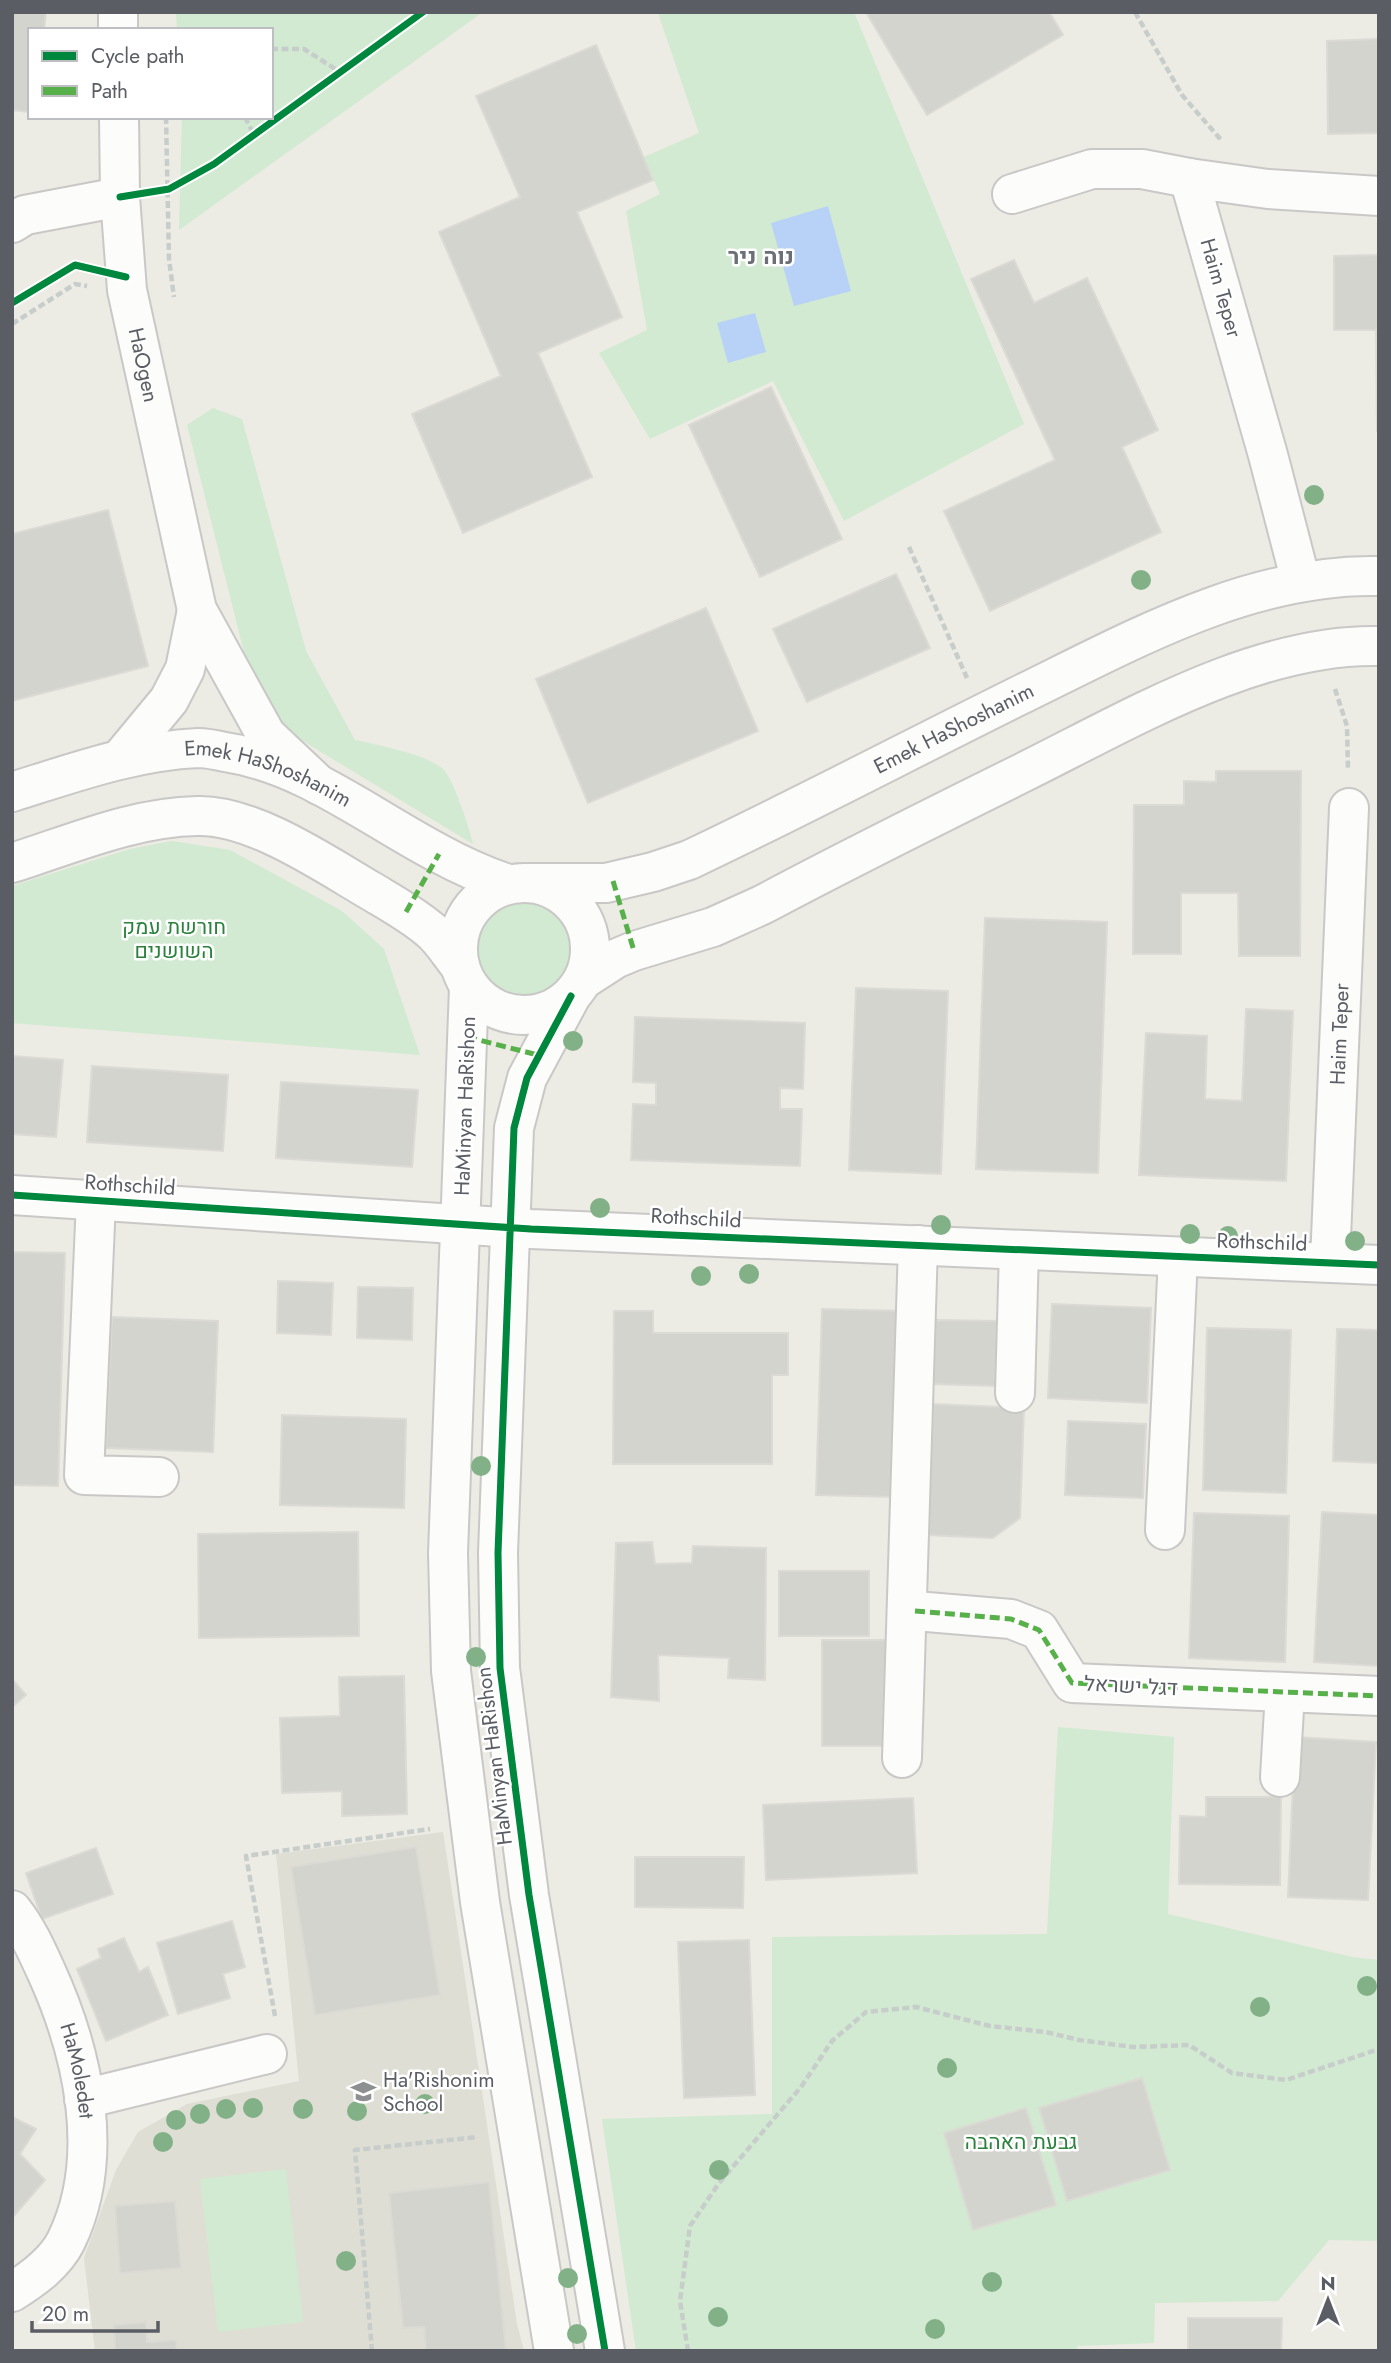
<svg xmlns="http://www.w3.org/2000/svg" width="1391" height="2363" font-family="Jost,Heebo,sans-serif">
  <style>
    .education { fill: #deded4 }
    .green { fill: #d1ead1 }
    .water { fill: #b8d2f7 }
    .building { fill: #d4d4cf; stroke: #dbdad4; stroke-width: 2 }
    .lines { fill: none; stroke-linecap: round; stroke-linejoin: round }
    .minor-casing { stroke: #c9c8c7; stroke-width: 42 }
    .path { stroke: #c7cdca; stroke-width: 4.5; stroke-dasharray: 7 3.5; stroke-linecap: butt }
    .minor { stroke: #fcfcfb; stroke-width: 38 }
    .quiet { stroke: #58b04a; stroke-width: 5; stroke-dasharray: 10 5; stroke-linecap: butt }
    .cycleway-casing { stroke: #fff; stroke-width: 11 }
    .cycleway { stroke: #00873e; stroke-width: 7 }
    .tree { fill: #82b188 }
    .labels { text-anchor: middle; stroke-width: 5; stroke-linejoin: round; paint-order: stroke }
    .street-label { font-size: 21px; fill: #5a5d64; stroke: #fff }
    .park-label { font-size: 21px; fill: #2b823c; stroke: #fff }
    .poi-label { font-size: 21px; fill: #5a5d64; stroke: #fff; text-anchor: start }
    .neighbourhood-label { font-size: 23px; font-weight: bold; fill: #6b6f76; stroke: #fff }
  </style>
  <rect width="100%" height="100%" fill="#ecebe4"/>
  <path class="education" d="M443,1832l74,492 7,27h-429l-11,-93 32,-88 22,-38 49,-28 112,-23 -23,-227z"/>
  <path class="green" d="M176,12h307l-304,218 3,-113h89v-87h-94z
    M854,12l170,412 -180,97 -71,-140 -123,58 -51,-86 48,-23 -21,-119 34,-17 -16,-37 55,-24 -41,-120z
    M213,408l29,11 64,232 49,89c22,5 71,14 88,29 10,9 27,61 30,75l-165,-100 -29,-19 -22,-21 -70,-279z
    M172,841l58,9 112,61 42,38 36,106 -408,-32v-137l118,-37z
    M466 949a58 58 0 1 1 116 0a58 58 0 1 1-116 0Z
    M1058,1727l116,10 -6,177 184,43 27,3v281l-50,-1 -51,61 -123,2 -1,40 -77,3v5h-441l-34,-232 170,-5v-177l275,-3z
    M286,2169l17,153 -85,10 -18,-153z"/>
  <path class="water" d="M828,206l23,85 -57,15 -23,-83z
    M755,313l11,39 -38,11 -11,-40z"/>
  <path class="building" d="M12,12h34l-2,18h-14v82l-18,-2z
    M866,12h183l14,23 -136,80z
    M1379,39v94l-51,1 -1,-93z
    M596,45l57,135 -76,32 45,105 -84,36 54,124 -129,56 -51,-119 89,-38 -62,-144 81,-35 -44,-101z
    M1379,255v176h-2l-1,-101h-42v-74z
    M1014,260l20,43 53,-25 71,152 -36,17 39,85 -171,79 -46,-100 111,-51 -84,-181z
    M771,387l71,152 -82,38 -71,-152z
    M108,510l40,156 -136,35v-167z
    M896,574l34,74 -123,54 -34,-73z
    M706,608l52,123 -170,72 -52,-124z
    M1216,771h85l-1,185h-61l-1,-63h-57v61h-48l1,-149h50v-24l32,1z
    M985,918l122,4 -9,251 -122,-4z
    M856,988l92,3 -7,183 -92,-4z
    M1246,1009l47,2 -7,170 -147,-6 7,-142 61,3 -2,63 37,2z
    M635,1017l170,6 -2,66 -23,-1v21h22l-2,57 -169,-6 2,-56 23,1v-22l-23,-1z
    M12,1056l51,4 -7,77 -44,-3z
    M92,1066l136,9 -5,76 -136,-9z
    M281,1082l137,8 -6,77 -136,-9z
    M12,1252l53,1 -7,233 -46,-1z
    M278,1281l55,2 -2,52 -54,-2z
    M358,1287l55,1 -1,52 -55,-2z
    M1052,1304l99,4 -4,95 -99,-5z
    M822,1309l80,2 -4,186 -82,-2z
    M614,1311h39v22h135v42h-16v89h-159z
    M112,1317l106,4 -5,131 -107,-4z
    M934,1320l64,1 -2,65 -64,-2z
    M1207,1328l84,2 -5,163 -83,-3z
    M1337,1329l42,1v133l-46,-2z
    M932,1404l92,4 -4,110 -27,20 -67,-3z
    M282,1415l124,4 -2,89 -124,-3z
    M1068,1421l78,3 -3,74 -78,-3z
    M1322,1512l57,3v151l-65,-4z
    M1194,1513l95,3 -4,146 -96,-4z
    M358,1532l1,104 -160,2 -1,-104z
    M652,1542l3,22 37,-1 1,-17 73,2 -1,132 -37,-2 1,-20 -71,-3 1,46 -48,-4 5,-154z
    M779,1571h90v65h-90z
    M822,1640h75l-1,106h-74z
    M404,1676l3,138 -65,2v-25l-60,2 -2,-75 60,-2 -1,-39z
    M12,1679l14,16 -14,12z
    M1295,1737l81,5 -8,158 -80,-3z
    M1206,1797h75l-1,88 -101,-1 1,-68 26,1z
    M913,1798l4,75 -151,7 -3,-75z
    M416,1847l24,148 -125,20 -24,-148z
    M96,1848l17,46 -71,25 -16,-46z
    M635,1857h109l-1,51 -108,-1z
    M232,1921l13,46 -22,7 7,24 -52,16 -21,-71z
    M124,1938l15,34 9,-5 20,48 -62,26 -29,-72 24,-11 -3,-9z
    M749,1940l6,155 -71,3 -6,-156z
    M1142,2078l28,92 -103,31 -28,-93z
    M1026,2108l30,97 -83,25 -29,-97z
    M12,2117l24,12 -16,25 25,26 -33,38z
    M489,2182l17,169h-80l-2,-24 -21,1 -14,-135z
    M175,2201l6,67 -61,5 -5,-67z
    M1188,2318h94l-1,33h-93z
    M146,2322l1,20 29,-2 1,11h-62l-1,-26z"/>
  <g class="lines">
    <defs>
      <g id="minor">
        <path d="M118,12v18"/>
        <path id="s1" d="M119,117l1,80 7,93 70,320 69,125 53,50"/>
        <path d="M1012,194l80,-25h50l47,9"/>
        <path d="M12,223l13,-8 95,-18"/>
        <path d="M1301,582l-33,-127 -79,-277 79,11 111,7"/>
        <path d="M121,758l48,-58 16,-31 12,-59"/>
        <path id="s2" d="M12,792c61,-19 121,-41 186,-44 9,0 18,2 27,4 80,12 144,65 215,102 22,12 45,22 68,30"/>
        <path d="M12,863c60,-19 122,-46 185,-47 55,-2 128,48 174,75 20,12 40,23 58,38 12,9 21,25 31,37"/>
        <circle cx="524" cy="949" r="66"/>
        <path id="s3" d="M531,883h75l47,-11 36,-12c110,-52 218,-109 327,-163 113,-55 233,-124 363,-121"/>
        <path d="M584,979l31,-20 19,-8 79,-24 49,-22c86,-46 173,-89 260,-132 107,-53 235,-130 357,-127"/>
        <path d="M469,987l-21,566 3,118 29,231 74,449"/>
        <path d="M571,996l-44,82 -13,50 -16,425 2,115 29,227 76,456"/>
        <path d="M12,1195l519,34 848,36"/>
        <path d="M96,1201l-12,274 75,2"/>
        <path id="s4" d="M1330,1262l19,-454"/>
        <path d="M1015,1393l4,-143"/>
        <path d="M1165,1530l13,-273"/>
        <path d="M915,1611l96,8 28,11 33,53 307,13"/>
        <path d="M902,1758l16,-513"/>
        <path d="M1280,1777l5,-85"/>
        <path id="s5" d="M12,1910c15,19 24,39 34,61 37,81 61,186 20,270 -11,22 -33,38 -54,51"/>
        <path d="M84,2099l183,-45"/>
      </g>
    </defs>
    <use href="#minor" class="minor-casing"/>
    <path class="path" d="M1135,12l47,83 40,46
      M271,49h33l36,23
      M166,117l3,142 5,38
      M245,117l9,18
      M168,189l46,-25 209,-152
      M12,324l63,-40 12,2
      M909,547l58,131
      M1335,689l12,37 1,43
      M275,2016l-29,-160 184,-27
      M372,2351l-17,-201 123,-13
      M688,2351l-8,-50 10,-75 29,-43 82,-96 31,-46 34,-29 50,-5 74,19 56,6 33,8 54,7 56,-2 43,28 54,7 93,-31"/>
    <use href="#minor" class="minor"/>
    <path class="quiet" d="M613,881l21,70
      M406,912l33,-58
      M467,1037l71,18
      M915,1611l96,8 28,11 33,53 307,13"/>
    <defs>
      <path id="cycleway" d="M120,197l49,-8 45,-25 209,-152
        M12,303l63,-38 51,12
        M571,996l-44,82 -13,50 -16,425 2,115 29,227 76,456
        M12,1195l519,34 848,36"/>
    </defs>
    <use href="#cycleway" class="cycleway-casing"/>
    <use href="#cycleway" class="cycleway"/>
  </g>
  <g class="tree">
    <circle cx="1314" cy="495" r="10"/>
    <circle cx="1141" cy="580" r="10"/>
    <circle cx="573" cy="1041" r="10"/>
    <circle cx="600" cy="1208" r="10"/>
    <circle cx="941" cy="1225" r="10"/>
    <circle cx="1190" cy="1234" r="10"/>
    <circle cx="1228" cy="1236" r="10"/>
    <circle cx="1355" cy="1241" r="10"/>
    <circle cx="749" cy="1274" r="10"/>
    <circle cx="701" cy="1276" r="10"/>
    <circle cx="481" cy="1466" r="10"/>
    <circle cx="476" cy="1657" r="10"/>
    <circle cx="1367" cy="1986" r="10"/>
    <circle cx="1260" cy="2007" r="10"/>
    <circle cx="947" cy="2068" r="10"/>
    <circle cx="425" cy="2104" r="10"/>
    <circle cx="253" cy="2108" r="10"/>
    <circle cx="226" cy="2109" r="10"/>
    <circle cx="303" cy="2109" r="10"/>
    <circle cx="357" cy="2111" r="10"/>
    <circle cx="200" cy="2114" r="10"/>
    <circle cx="176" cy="2120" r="10"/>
    <circle cx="163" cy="2142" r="10"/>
    <circle cx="719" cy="2170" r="10"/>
    <circle cx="346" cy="2261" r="10"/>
    <circle cx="568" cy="2278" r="10"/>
    <circle cx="992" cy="2282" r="10"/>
    <circle cx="718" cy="2317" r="10"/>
    <circle cx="935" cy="2329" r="10"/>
    <circle cx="577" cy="2334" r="10"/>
  </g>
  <defs>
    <symbol id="school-bare" viewBox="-9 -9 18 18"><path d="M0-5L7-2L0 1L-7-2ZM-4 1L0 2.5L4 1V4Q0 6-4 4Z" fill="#8d8f91" stroke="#fff" stroke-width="2.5" paint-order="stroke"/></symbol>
  </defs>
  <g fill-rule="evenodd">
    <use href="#school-bare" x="346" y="2074" width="35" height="35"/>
  </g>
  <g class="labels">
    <g class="street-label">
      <text transform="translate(1221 288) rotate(74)" y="7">Haim Teper</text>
      <text dy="7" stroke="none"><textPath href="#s1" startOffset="250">HaOgen</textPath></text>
      <text dy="7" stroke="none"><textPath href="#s3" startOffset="457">Emek HaShoshanim</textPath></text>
      <text dy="7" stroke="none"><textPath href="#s2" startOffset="266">Emek HaShoshanim</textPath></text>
      <text dy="7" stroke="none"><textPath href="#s4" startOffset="228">Haim Teper</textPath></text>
      <text transform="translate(465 1106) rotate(-88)" y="7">HaMinyan HaRishon</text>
      <text transform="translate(130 1185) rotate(4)" y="7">Rothschild</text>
      <text transform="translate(696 1218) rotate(3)" y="7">Rothschild</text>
      <text transform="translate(1262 1242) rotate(2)" y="7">Rothschild</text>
      <text transform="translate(1131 1686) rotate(3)" y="7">דגל ישראל</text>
      <text transform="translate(494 1756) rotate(-97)" y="7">HaMinyan HaRishon</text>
      <text dy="7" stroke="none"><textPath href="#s5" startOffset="175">HaMoledet</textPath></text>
    </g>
    <g class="park-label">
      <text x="174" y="934">חורשת עמק<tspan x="174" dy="24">השושנים</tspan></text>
      <text x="1021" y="2149">גבעת האהבה</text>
    </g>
    <g class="poi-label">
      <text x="383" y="2087">Ha'Rishonim<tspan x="383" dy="24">School</tspan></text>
    </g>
    <g class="neighbourhood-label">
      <text x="761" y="264">נוה ניר</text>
    </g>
  </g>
  <rect width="1391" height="2363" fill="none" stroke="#5a5d64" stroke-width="28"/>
  <rect x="28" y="28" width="245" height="91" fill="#ffffff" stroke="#bdbec1" stroke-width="2"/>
  <rect x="42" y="51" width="35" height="10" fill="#00873e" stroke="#bdbec1" stroke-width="2"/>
  <text x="91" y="63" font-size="21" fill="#5a5d64">Cycle path</text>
  <rect x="42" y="86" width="35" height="10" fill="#58b04a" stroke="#bdbec1" stroke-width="2"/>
  <text x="91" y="98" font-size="21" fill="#5a5d64">Path</text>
  <g transform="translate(1328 2300)" stroke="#ffffff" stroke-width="5" paint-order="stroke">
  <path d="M0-5L12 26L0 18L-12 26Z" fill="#5a5d64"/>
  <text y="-10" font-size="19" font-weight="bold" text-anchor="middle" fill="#5a5d64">N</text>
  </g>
  <path d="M32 2321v10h126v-10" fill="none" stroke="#5a5d64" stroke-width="3.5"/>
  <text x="42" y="2321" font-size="21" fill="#5a5d64" stroke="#ffffff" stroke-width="5" paint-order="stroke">20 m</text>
</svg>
